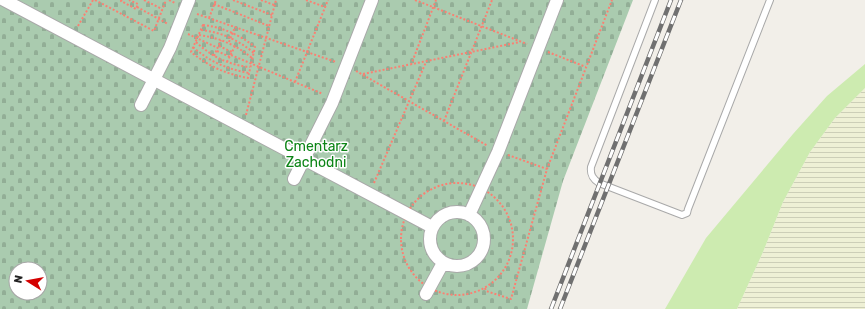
<svg xmlns="http://www.w3.org/2000/svg" width="865" height="309" font-family="Rubik,sans-serif">
  <style>
    .farmland { fill: url(#farmland-rules) }
    .grass { fill: #cdebb0 }
    .cemetery { fill: url(#cemetery-stones); fill-rule: evenodd }
    .lines { fill: none; stroke-linecap: round; stroke-linejoin: round }
    .lane-casing { stroke: #a9a9a9; stroke-width: 8 }
    .street-casing { stroke: #a9a9a9; stroke-width: 14 }
    .path { stroke: #fa8072; stroke-width: 2; stroke-dasharray: 2 2; stroke-linecap: butt }
    .lane { stroke: #fff; stroke-width: 6 }
    .street { stroke: #fff; stroke-width: 12 }
    .rail-casing { stroke: #707070; stroke-width: 4.5 }
    .rail { stroke: #fff; stroke-width: 3; stroke-dasharray: 9; stroke-linecap: butt }
    .labels { text-anchor: middle; stroke-width: 3; stroke-linejoin: round; paint-order: stroke }
    .park-label { font-size: 14px; fill: #0c8416; stroke: #fff }
  </style>
  <defs>
    <pattern id="farmland-rules" width="6" height="5" patternUnits="userSpaceOnUse"><rect width="6" height="5" fill="#eef0d5"/><path d="M0 2.5h6" fill="none" stroke="#ccceb7"/></pattern>
    <pattern id="cemetery-stones" width="16" height="16" patternUnits="userSpaceOnUse"><rect width="16" height="16" fill="#aacbaf"/><path d="M2 7V4a2 2 0 0 1 4 0v3zM10 15v-3a2 2 0 0 1 4 0v3z" fill="#92ae96"/></pattern>
  </defs>
  <rect width="100%" height="100%" fill="#f2efe9"/>
  <path class="farmland" d="M865,88v221h-128l26,-57 20,-50 27,-50 25,-34z"/>
  <path class="grass" d="M865,64v24l-30,30 -25,34 -27,50 -20,50 -26,57h-72l41,-71 87,-104 34,-38z"/>
  <path class="cemetery" d="M0,0h633l-70,181 -36,128h-527zM16,269h24v24h-24z"/>
  <g class="lines">
    <defs>
      <path id="lane" d="M655,0l-64,167c-1,8 2,12 8,16l83,32 5,-2 1,-4 82,-209"/>
      <path id="street" d="M4,0l428,227
        M141,105l29,-57 19,-48
        M294,179l38,-76 40,-103
        M430 239a27 27 0 1 1 54 0a27 27 0 1 1-54 0Z
        M469,215l29,-63 59,-152
        M426,294l17,-31"/>
    </defs>
    <use href="#lane" class="lane-casing"/>
    <use href="#street" class="street-casing"/>
    <path class="path" d="M95,0l59,31 12,-31
      M122,0l-1,1 15,8 2,-5 -9,-4
      M144,0l18,9
      M169,0l6,3
      M233,0l39,15
      M261,0l13,5
      M306,0l19,7
      M415,0l112,44
      M214,4l55,22
      M137,7l31,17
      M197,14l139,48
      M209,18l7,-18
      M203,25c19,2 37,10 52,22l-7,31c-22,-4 -40,-12 -57,-26z
      M78,26l15,-26
      M201,30c20,2 37,10 53,23
      M188,34l30,14
      M199,35c21,3 37,10 53,23
      M196,42c16,15 33,23 54,25
      M229,42l6,-15
      M219,46l13,6
      M193,47c17,15 34,22 56,26
      M217,51l13,6
      M548,52l38,15
      M231,55l92,39
      M214,56l7,-16
      M227,62l8,-16
      M411,65l25,-65
      M356,71l132,75
      M363,74l157,-32
      M295,82l33,-82
      M246,115l30,-115
      M444,121l48,-121
      M508,155l39,14
      M401 239a56 56 0 1 1 112 0a56 56 0 1 1-112 0Z
      M374,183l52,-121
      M485,288l1,3 3,1 22,7 36,-130 65,-169"/>
    <use href="#lane" class="lane"/>
    <use href="#street" class="street"/>
    <defs>
      <path id="rail" d="M551,309l120,-309
        M560,309l121,-309"/>
    </defs>
    <use href="#rail" class="rail-casing"/>
    <use href="#rail" class="rail"/>
  </g>
  <g class="labels">
    <g class="park-label">
      <text x="316" y="151">Cmentarz<tspan x="316" dy="16">Zachodni</tspan></text>
    </g>
  </g>
  <g transform="translate(28 281) rotate(281)"><circle r="19" fill="#ffffff" stroke="#a7a7a7"/>
  <path d="M0-3L7 15L0 10L-7 15Z" fill="#d40000"/>
  <text y="-6" font-size="11" font-weight="bold" text-anchor="middle" fill="#222222">N</text>
  </g>
</svg>
